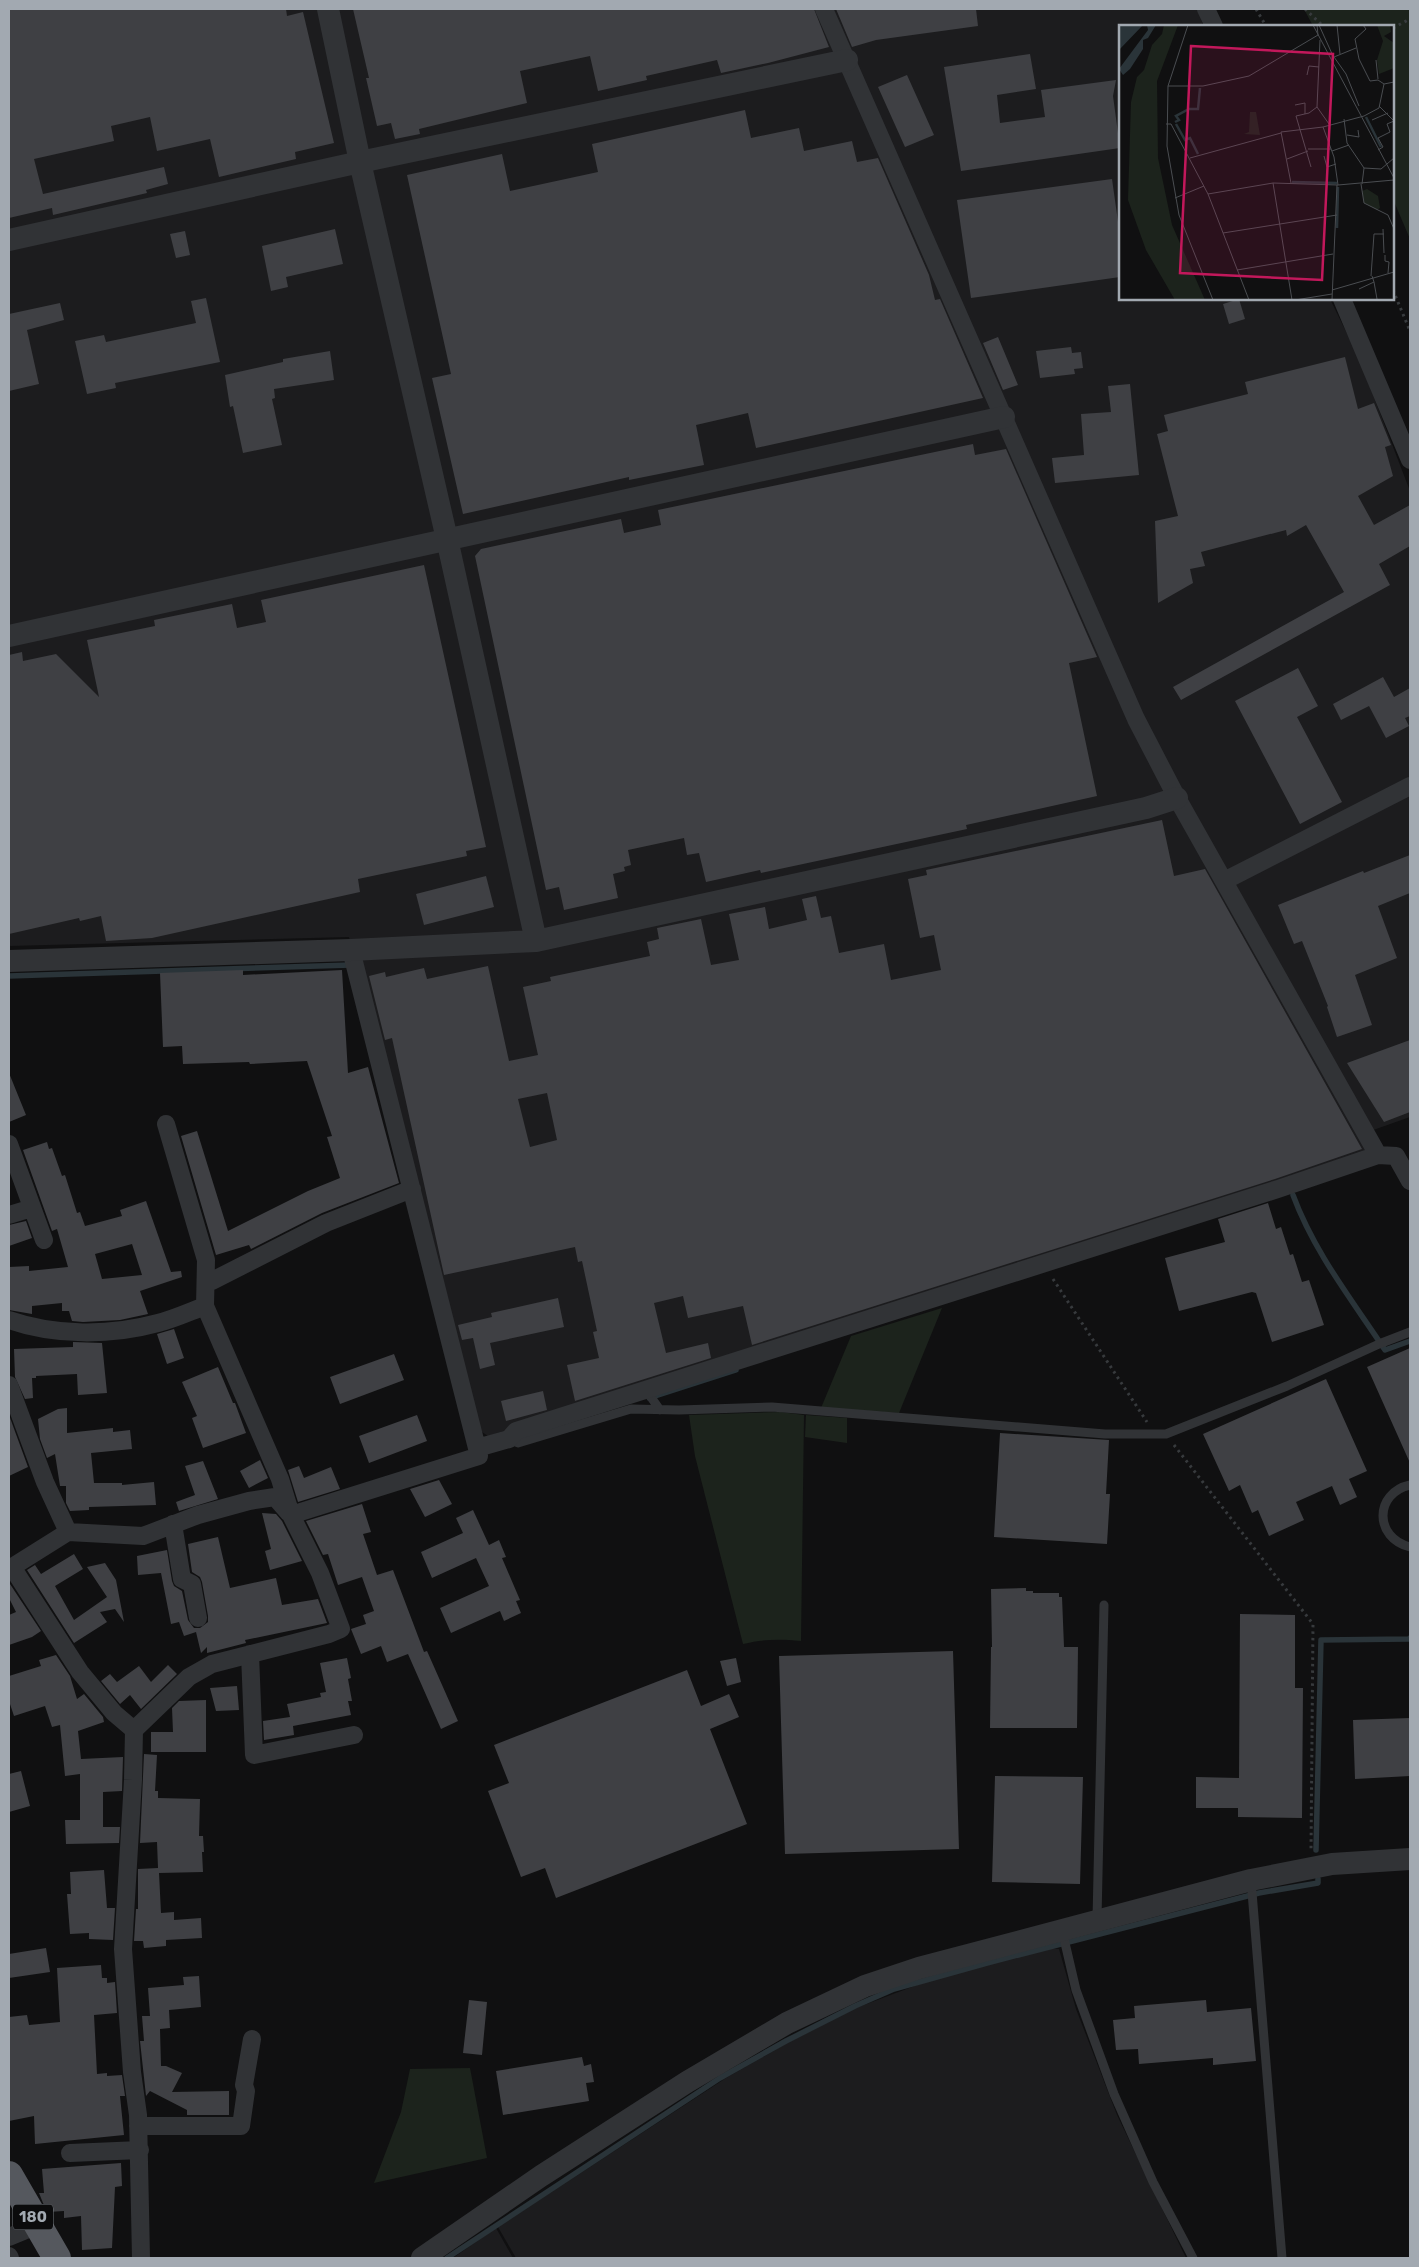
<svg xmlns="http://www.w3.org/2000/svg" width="1419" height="2267" font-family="Rubik,sans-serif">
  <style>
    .built { fill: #1c1c1e }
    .green { fill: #1c231c }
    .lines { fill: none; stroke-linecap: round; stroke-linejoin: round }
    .stream { stroke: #2a3439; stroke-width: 5.5 }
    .building { fill: #3f4044; fill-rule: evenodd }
    .path { stroke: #373a3d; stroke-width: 3; stroke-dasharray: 2.5 4; stroke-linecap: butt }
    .service { stroke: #313336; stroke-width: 9 }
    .minor { stroke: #313336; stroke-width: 18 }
    .tertiary { stroke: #313336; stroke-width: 22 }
    .trunk { stroke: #55585e; stroke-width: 28 }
    .labels { text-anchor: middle; stroke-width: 4; stroke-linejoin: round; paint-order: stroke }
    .shield { fill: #0b0b0c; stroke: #757a80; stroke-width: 1 }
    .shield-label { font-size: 15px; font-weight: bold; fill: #a2a9b1 }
    .inset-river { fill: none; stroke: #2a3439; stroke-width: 2.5 }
    .inset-road { fill: none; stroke: #4a4d51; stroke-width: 1 }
    .view { fill: #c2185b; fill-opacity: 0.15; stroke: #c2185b; stroke-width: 2.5 }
    .inset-edge { fill: none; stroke: #a2a9b1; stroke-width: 2.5 }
  </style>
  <rect width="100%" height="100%" fill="#101011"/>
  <path class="built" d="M9,9h1190l4,17h-83v273h210l28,57 52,135v626l-48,17 6,12 -5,12 -875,278 -9,-6 -130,-493 -340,9z
    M1049,1948l10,1 17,60 41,106 69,143h-670l-18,-31 228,-149 65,-37 65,-33 77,-29z
    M496,2228l17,30h-60z"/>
  <path class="green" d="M1304,9h106v230l-17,-40v-173h-80z
    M942,1308l-43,105 -78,-5 30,-72z
    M780,1412l24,3 -3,226c-21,-2 -38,-2 -58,3l-48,-188 -6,-41z
    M806,1415l41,3v25l-42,-6z
    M470,2068l17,90 -113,25 27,-71 9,-43z"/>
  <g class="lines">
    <path class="stream" d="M9,976l342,-11
      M1293,1195c21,57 59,105 92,155l25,-9
      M649,1398l87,-28
      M1316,1850l5,-210 88,-1 1,-1
      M447,2258l273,-180 66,-37 69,-35 39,-17 93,-26 272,-70 59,-10v-4"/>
  </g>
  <path class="building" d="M9,9h277l1,7 16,-4 31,131 -39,9 1,7 -77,18 -9,-38 -53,12 -7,-34 -39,9 3,15 -80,18 9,35 121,-27 4,17 -22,6 1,3 -94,22 -1,-7 -43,10z
    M353,9h461l15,38 -61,16 -47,10 -4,-13 -71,16 1,4 -49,11 -8,-35 -70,15 7,32 -108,26 1,5 -25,5 -4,-16 -14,3 -11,-48h3z
    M836,9h140l2,17 -102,14 -24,7z
    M1030,54l6,35 -39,6 3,28 45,-6 -4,-27 75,-10 -3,16 7,52 -159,23 -17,-104z
    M907,75l27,60 -29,12 -27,-60z
    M745,110l6,28 48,-10 5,23 48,-10 5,21 21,-4 51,117 6,25 5,-1 43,99 -227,50 -8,-35 -52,12 8,40 -75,15v-3l-166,37 -31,-136 19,-4 -44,-199 95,-21 8,37 88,-19 -6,-28z
    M1112,179l8,57v41l-149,21 -14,-98z
    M335,229l8,35 -57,13 2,10 -17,4 -9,-45z
    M185,231l5,24 -14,3 -6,-24z
    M206,298l14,64 -105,21 1,5 -29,6 -12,-53 29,-6 2,7 90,-19 -5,-22z
    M1239,299l6,20 -16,5 -6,-20z
    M60,303l4,17 -37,10 12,54 -30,7v-77z
    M998,337l20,48 -15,5 -20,-47z
    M1071,347l1,6 9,-1 2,16 -9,1 1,5 -35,4 -4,-27z
    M330,351l4,29 -60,9 1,9 -3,1 10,46 -39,8 -10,-47 -3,1 -5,-32 58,-13v-3z
    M1345,357l13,52 16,-6 17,42 -6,2 8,29 -35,20 16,29 36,-20v41l-31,18 11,21 -209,115 -8,-13 171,-95 -38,-67 -19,11 -1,-6 -85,22 4,14 -15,3 3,14 -35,20 -3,-82 23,-5 -21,-82 11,-3 -4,-16 84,-21 -3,-12z
    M1130,384l9,91 -84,8 -3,-25 32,-3 -3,-41 30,-2 -3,-26z
    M973,444l2,11 31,-6 91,208 -28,6 28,133 -131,29 1,4 -206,44 -1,-3 -54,12 -7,-29 -12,2 -3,-17 -56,12 3,15 -7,2 1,4 -12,3 5,24 -54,12 -5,-23 -13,3 -71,-334 6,-7 140,-30 3,14 37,-8 -3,-15z
    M424,565l62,282 -20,4 1,5 -109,23 2,13 -208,46 -46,3 -5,-25 -21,5 -1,-3 -70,16v-279l13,-3 1,9 33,-7 43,43 -12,-57 68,-14 -1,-6 78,-16 5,24 29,-6 -5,-22z
    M1298,668l20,38 -21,11 45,85 -42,22 -65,-123z
    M1383,677l11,20 16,-9v28l-5,2 4,8 -23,12 -17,-32 -28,14 -8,-16z
    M1162,820l12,56 31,-7 157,280 -87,30 -523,166 -9,-39 -55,12 -5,-22 -29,7 12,50 42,-10 3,15 -136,43 -8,-36 32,-7 -6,-26 4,-1 -15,-70 -4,1 -3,-15 -131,28 -52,-237 -7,2 -16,-64 16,-4 1,5 38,-9 3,11 61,-13 21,95 29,-6 -15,-68 28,-6 -1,-4 100,-21 -3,-14 12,-3 -2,-11 44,-9 10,46 28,-5 -10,-46 36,-7 4,22 38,-9 -5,-21 14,-3 5,22 10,-2 8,37 45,-9 7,36 50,-10 -7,-35 -14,3 -12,-59 19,-4 -1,-5zM547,1093l10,47 -27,7 -12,-48z
    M1410,855v38l-32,13 19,52 -42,17 17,50 -35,12 -10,-30 1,-1 -26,-65 -8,3 -16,-39 85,-34 1,2z
    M486,876l8,31 -70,18 -8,-31z
    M243,970v5l99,-5 6,103 20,-6 31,116 -77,30 -71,36 -2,-4 -33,10 -35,-119 16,-5 31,100 80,-40 32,-13 -13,-41 5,-1 -25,-75 -57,3 -1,-2 -66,2 -1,-18 -19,1 -3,-74z
    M1410,1040v72l-26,10 -37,-59z
    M9,1073l17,42 -17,7z
    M47,1142l2,7 3,-1 10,28 3,-1 12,38 3,-1 5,14 37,-10 -2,-6 26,-9 25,71 10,-1 1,6 -42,14 8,23 -28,6 -37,2 -11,-1 -3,-10h-7v-8l-30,3v8l-23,-4v-43l20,-1v5l39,-4 -11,-38 -5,2 -29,-81zM132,1244l10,31 -40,4 -7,-25z
    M1268,1203l8,26 5,-2 9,28 3,-1 9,28 7,-2 15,45 -52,17 -16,-49 -4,-1 -73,19 -14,-53 60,-16 -7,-23z
    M26,1221l6,17 -23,8v-21z
    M558,1298l6,29 -74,16 5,22 -15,4 -7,-31 -11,2 -4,-15 34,-8 -1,-4z
    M174,1329l10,29 -17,6 -10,-30z
    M73,1342l29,1 5,50 -29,2 -1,-21 -41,2v2h-4l1,20 -8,1 -10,-22 -1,-28 59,-2z
    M1410,1348v115l-43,-96z
    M394,1354l10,26 -64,24 -10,-27z
    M218,1367l15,36h2l11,30 -43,15 -11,-30 5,-2 -15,-34z
    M1326,1379l41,92 -18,8 8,18 -17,8 -8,-19 -36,16 8,18 -35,16 -11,-26 -6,3 -12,-28 -11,6 -26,-57z
    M543,1391l4,19 -41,11 -5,-20z
    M67,1408v25l46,-5v4l17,-2 2,19 -41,4 3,30h28v2l32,-3 2,23 -67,2v3l-19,1 -4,-8v-17h-6l-5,-32 -8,4 -7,-19 -2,-20 20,-10z
    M9,1415l19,52 -19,9z
    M417,1415l10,26 -58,22 -10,-27z
    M1000,1433l109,7 -3,54h4l-3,50 -113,-7z
    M260,1460l8,18 -19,10 -9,-17z
    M203,1461l15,38 -39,12 -3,-9 19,-7 -10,-29z
    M299,1466l5,12 27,-11 9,22 -42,13 -10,-32z
    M439,1480l13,24 -27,13 -15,-28z
    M362,1504l9,28 -8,2 14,41 16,-5 31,82 3,-1 31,70 -17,8 -33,-75 -21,8 -6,-16 -20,8 -10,-25 15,-5 -3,-9 11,-4 -12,-34 -24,8 -10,-31 -5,1 -17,-34z
    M473,1510l16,35 10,-5 7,17 -4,1 18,42 -4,1 5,12 -17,8 -4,-10 -49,22 -11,-25 49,-22 -13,-28 -44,20 -11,-26 42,-19 -7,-15z
    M262,1513l14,1 6,7 20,40 -32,9 -5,-19 6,-2z
    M218,1537l12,51 46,-10 6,27 36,-6 9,24 -82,17 1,3 -39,10v-6l-6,6 -5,-21 -12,4 -5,-14 -8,2 -10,-51 -23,2 -1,-19 30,-6 5,31 2,5 8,5 6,29 6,8h6l8,-6v-6l-6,-34 -2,-5 -8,-5 -4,-28z
    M74,1554l9,15 -28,17 19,34 33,-23 -20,-30 18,-4 11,17 8,42 -9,-13 -15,3 7,10 -33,21 -47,-73 8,-5 6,9z
    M10,1584l31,47 -9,6 -23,8v-30l7,-3 -7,-14z
    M1026,1588v3h7v2h26v4h3l2,50h14l-1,81h-87l1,-81h1l-1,-58z
    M1240,1614l55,1v73h8l-1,130 -64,-1v-9h-42v-31l43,1z
    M953,1651l6,198 -174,5 -6,-198z
    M56,1655l14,21 7,23 7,-5 19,23 1,5 -26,9 3,28 42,-2 -1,34 -19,1v35h17l-1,16 -53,1 -1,-24h15v-46l-15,2 -5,-51 -8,2 -7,-21 -31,10 -5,-15v-25l32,-10 -2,-6z
    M347,1658l4,20 -3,1 4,22h-4l3,14 -58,11 1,9 -30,5 -1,-19 27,-4 -3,-13 34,-7 -1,-4 6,-1 -6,-29z
    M736,1658l5,24 -14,4 -7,-25z
    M168,1665l9,9 -36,35 -11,-14 -10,9 -19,-23 9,-7 7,8 22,-16 12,16z
    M687,1670l14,36 28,-12 10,23 -29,12 37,95 -191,74 -11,-30 -24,9 -33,-86 21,-8 -15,-38z
    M237,1686l2,24 -23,1 -6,-23z
    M206,1700v52h-55v-20h22l-1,-24 7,-7z
    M1410,1718v58l-55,3 -2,-59z
    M144,1754l13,1 -2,36h3v7l42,1 -1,37h4l1,16h-2l1,20 -44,1 2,40 13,-1v8l27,-2 1,20 -36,2v6l-22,2 -1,-7h-9l2,-32h2v-40l20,-1 -1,-26 -17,1z
    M21,1771l9,35 -21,6v-38z
    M995,1776l88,1 -3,107 -88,-2z
    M104,1870l3,38h8l-2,32 -24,-1v-6l-19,1 -3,-40h4l-1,-22z
    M46,1948l4,24 -41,6v-24z
    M101,1965l1,13h5v5l8,-1 2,31 -23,2 3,59 10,-1v3l15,-1 3,21h-5l4,39 -89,9 -1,-28 -25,5v-104l18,-2 2,10 31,-3 -3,-54z
    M199,1976l2,31 -32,3 1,18 -10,1 1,37h5l16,7 -10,19 57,-1v24h-42v-5l-37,-19 -4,5 -6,-55h4l-2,-25h8l-2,-28 36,-3 -1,-8z
    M469,2000l18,2 -5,53 -19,-2z
    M1206,2000l1,12 44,-4 5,53 -43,4v-7l-74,6 -1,-15 -22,1 -3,-30 22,-2 -1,-12z
    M582,2057l2,9 7,-2 3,18 -8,1 3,18 -86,14 -7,-44z
    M121,2163l1,23 -7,1 -3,61 -30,2 -1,-34 -17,2v-7l-16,1 -5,-9 -4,-10h5l-2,-24z"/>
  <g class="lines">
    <path class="path" d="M1256,9l10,17
      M1305,9l18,17
      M1393,28l17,-9
      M1393,290l17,41
      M1053,1279l94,143
      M1174,1445l139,179 -2,225"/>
    <path class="service" d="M646,1390l14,20
      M509,1439l9,4 113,-34 48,1 93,-3 333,27h61l121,-48 92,-42 31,-12
      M1410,1485c-36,8 -36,53 0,62
      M1251,1880l31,378
      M1097,1919l7,-314
      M1062,1930l14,60 38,104 39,88 40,76"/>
    <path class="minor" d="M824,9l312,710 41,79 201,357 18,1 14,25
      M1206,9l8,17
      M1342,299l68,161
      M1224,881l186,-95
      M9,1144l35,96
      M9,1215l23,-7
      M206,1281h6l114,-58 86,-34
      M9,1320c46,16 101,16 149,3 16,-4 31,-11 47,-17
      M9,1385l36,97 23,50
      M477,1448l32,-9 7,-8 762,-242 100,-34
      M291,1515l188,-59 -128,-506
      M173,1524l9,55 10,5 6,34
      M12,1567l68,105 34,41 20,17
      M9,1569l59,-37 75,4 55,-21 51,-14 26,-4 14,16
      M250,1654l4,101 100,-20
      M138,2126h103l5,-35 -2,-6 8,-46
      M70,2153l70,-3
      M9,2237l29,-12
      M9,2256l1,2
      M141,2258l-3,-143 -6,-43 -9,-123 10,-169 1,-50 55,-53 23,-13 117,-30 12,-5 -21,-56 -29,-58 -11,-36 -75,-173 1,-46 -40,-136"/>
    <path class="tertiary" d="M328,9l32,153 87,377 89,402
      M9,240l351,-78 487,-102
      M9,636l995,-219
      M9,961l342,-11 185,-9 610,-133 31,-10
      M422,2258l119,-82 146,-94 100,-59 78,-37 54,-18 332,-88 81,-16 78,-5"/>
    <path class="trunk" d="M9,2175l48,83"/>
  </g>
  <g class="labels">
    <rect class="shield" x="13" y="2204.5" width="40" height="25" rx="4"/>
    <g class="shield-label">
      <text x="33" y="2222">180</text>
    </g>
  </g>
  <g transform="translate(1119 25)">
    <rect width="275" height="275" fill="#101011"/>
    <path d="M45,0h14l-21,56 1,77 14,67 33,75h-30l-29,-50 -18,-50 3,-98 6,-25 7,-7 8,-25 10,-11zM258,0h13l1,7 -7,4 10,7v25l-15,6 -2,-14 6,-19zM131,87h6l4,23 -16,-1 5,-2zM248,164l11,7 2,12 -3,2 -13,-7 -2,-12z" fill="#1c231c"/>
    <path d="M0,0h24l-24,25zM28,0h9l-8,13 -5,2v9l-13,20 -7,6 -4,-6 29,-39z" fill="#2a3439"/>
    <path class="inset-river" d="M247,92l15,30M56,97l4,-2 -3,-4 13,-7h9l2,-21M57,99l9,16 5,-2 8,16M173,157l45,1M218,203l1,-41"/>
    <path class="inset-road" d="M69,0l-20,61 -1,60 12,69 34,85M194,0l81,153M200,0l14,31M218,0l3,29M244,0l3,4 -11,10 4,20 11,22 8,-1 6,4M215,32l12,17 13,32M215,32l22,-9M257,35l2,19M188,50l2,-9 10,1M49,61h35l46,-10 69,-41 -1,-10M176,80l10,-2v11M260,81l15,15M198,82l12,17M225,94l3,24 17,25 -2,16M253,95l16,-7M47,99h5l37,70 41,106M204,102l11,30 4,28M228,110l12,2 -1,-7M189,124h23M259,125l5,-3 -5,-9 12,-6 -3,-8 7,-3M213,126l17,-6M205,131l3,11 9,-3M71,133l91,-25M168,134l21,-8M192,142l-15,-51 13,-3 8,-6 3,-67M245,143l17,1 13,-11M154,158l19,117M172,158l-10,-51 42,-5 41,-11 15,-8 5,-24 10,-2M242,159l3,19 24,12 6,14M89,169l65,-11 65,2 56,-5M56,173l29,-12M264,204l1,24M104,208l114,-18M266,230v6l4,1 -1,11M118,245l96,-16M252,251l3,-42h10M255,257l3,17M240,264l15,-7 -2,-6M213,265l62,-18M176,275l37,-6M213,275l5,-115"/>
    <path class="view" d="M72,21l142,8 -11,226 -142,-7z"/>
    <rect width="275" height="275" class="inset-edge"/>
  </g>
  <rect width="1419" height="2267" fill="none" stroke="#a2a9b1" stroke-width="20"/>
</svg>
